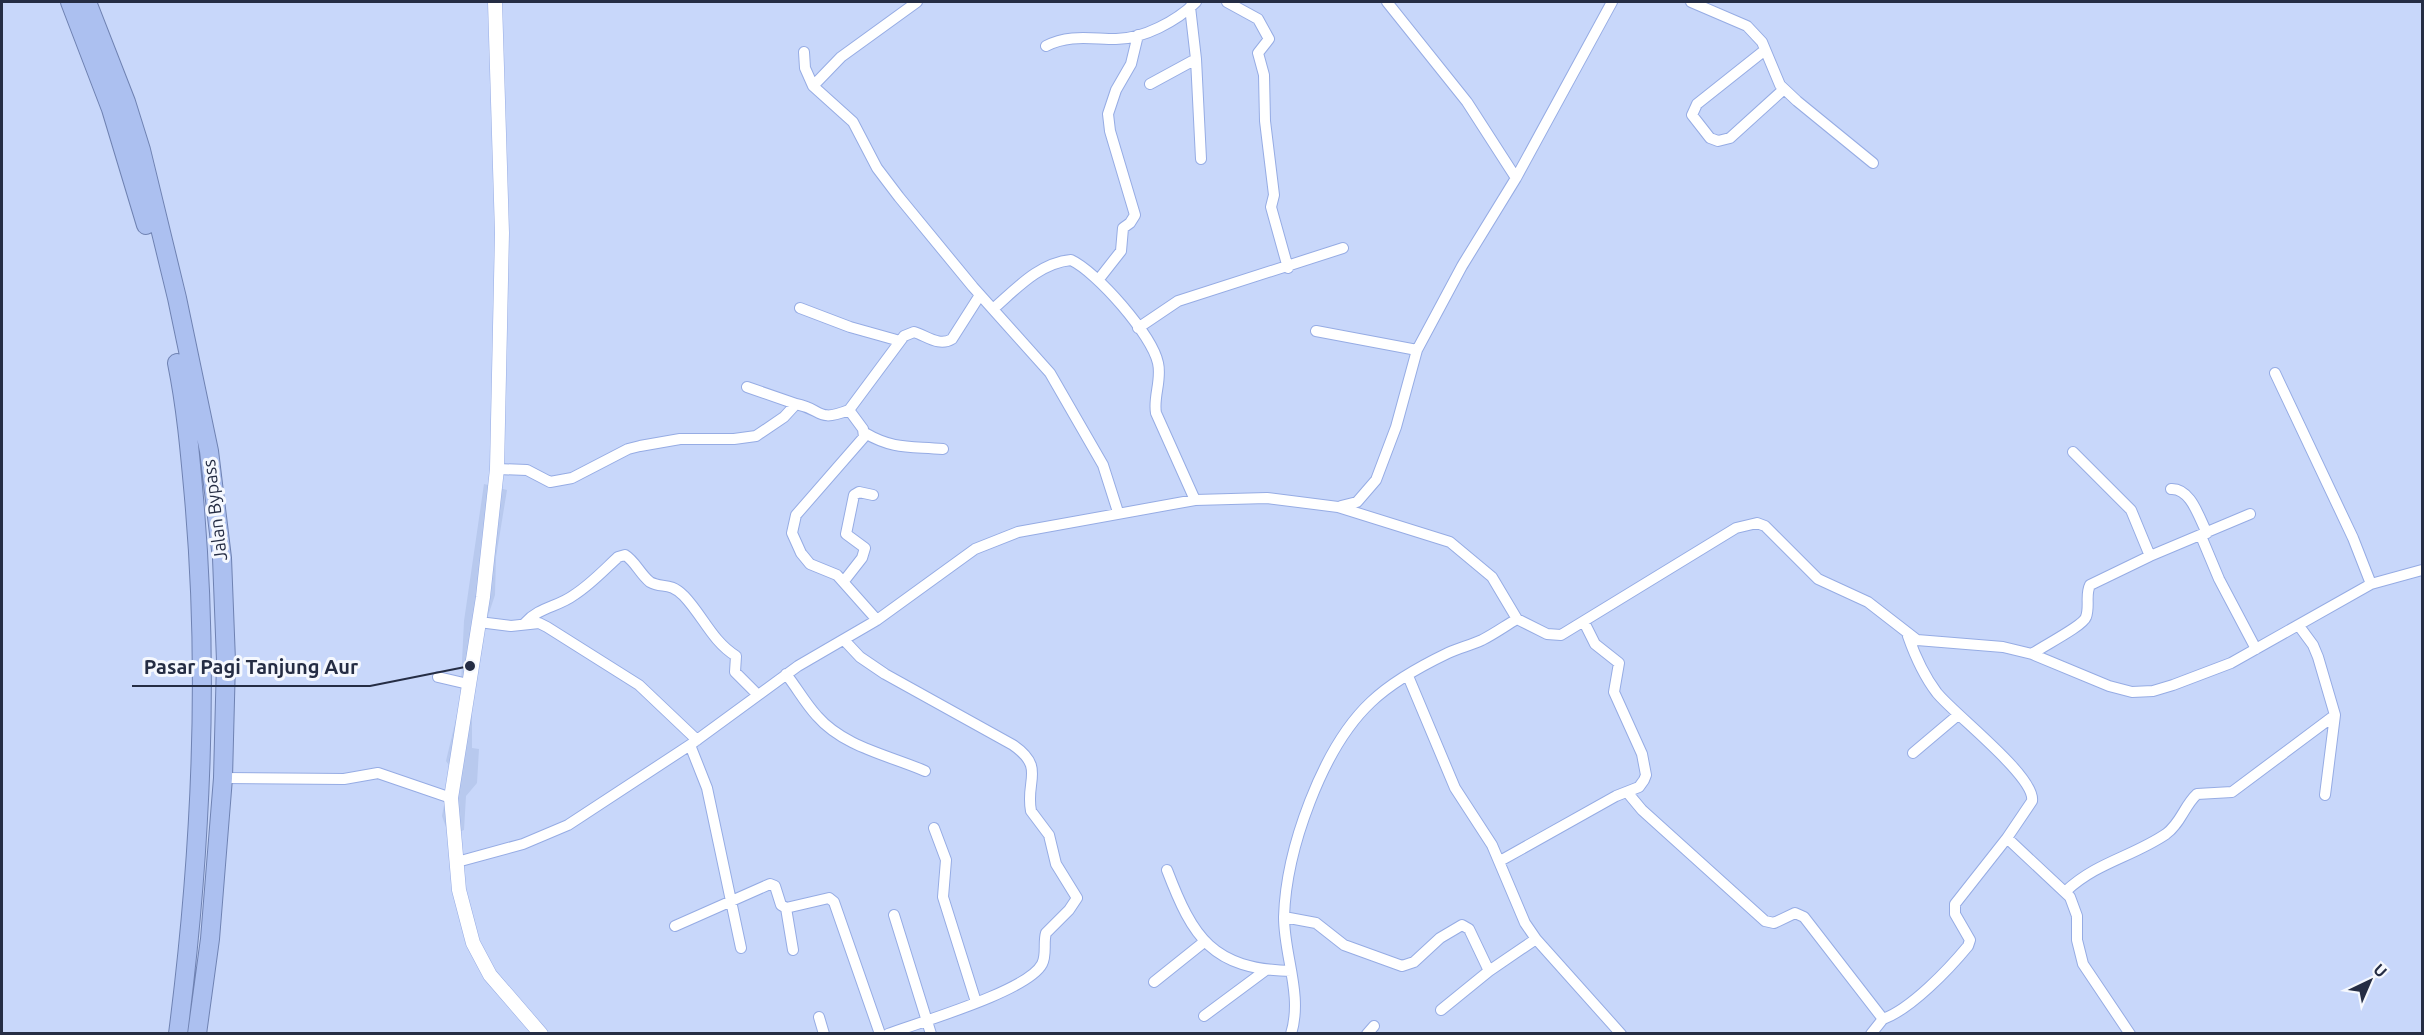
<svg xmlns="http://www.w3.org/2000/svg" width="2424" height="1035" font-family="Ubuntu,sans-serif">
  <style>
    .built { fill: #b8c9ee }
    .lines { fill: none; stroke-linecap: round; stroke-linejoin: round }
    .minor-casing { stroke: #96ace4; stroke-width: 12 }
    .tertiary-casing { stroke: #96ace4; stroke-width: 15 }
    .trunk-casing { stroke: #6f82b2; stroke-width: 20 }
    .minor { stroke: #fff; stroke-width: 10 }
    .tertiary { stroke: #fff; stroke-width: 14 }
    .trunk { stroke: #acc0f0; stroke-width: 18 }
    .labels { text-anchor: middle; stroke-width: 6; stroke-linejoin: round; paint-order: stroke }
    .street-label { font-size: 18px; fill: #252d44; stroke: #f5f8fe }
    .leader { fill: none; stroke: #252d44; stroke-width: 2 }
    .callout-dot { fill: #252d44; stroke: #f5f8fe; stroke-width: 2 }
    .callout-label { font-size: 20px; text-anchor: middle; font-weight: bold; fill: #252d44; stroke: #f5f8fe; stroke-width: 6; stroke-linejoin: round; paint-order: stroke }
  </style>
  <rect width="100%" height="100%" fill="#c8d7fa"/>
  <path class="built" d="M484,484l23,6 -11,67 -1,38 -10,30 -13,84v39l7,1 -2,34 -11,13 -2,34 -15,6 -7,-20 9,-48 -5,-7 14,-59 4,-81z"/>
  <g class="lines">
    <defs>
      <path id="minor" d="M1227,2l31,17 11,20 -11,14 6,22 1,46 9,74 -3,12 17,61
        M1387,2l80,100 49,76
        M1691,2l56,24 15,16 18,43 17,16 76,62
        M1190,7l6,52 5,100
        M1046,46c23,-12 45,-7 70,-7 27,0 61,-18 80,-37
        M1765,50l-68,54 -5,11 18,23 8,3 12,-3 54,-49
        M804,52l1,16 8,18 40,36 24,46 22,29 74,90 77,86 53,92 15,47
        M1150,84l46,-25
        M813,86l28,-29 76,-55
        M1099,279l22,-28 2,-23 7,-5 5,-8 -25,-84 -2,-17 8,-24 15,-26 7,-29
        M800,308l50,19 50,14
        M993,309c23,-20 46,-46 78,-49 26,12 81,75 87,103 4,17 -5,34 -2,50l39,87
        M1138,328l40,-27 165,-53
        M1316,331l101,19
        M2275,373l78,165 18,46
        M747,387l49,17
        M849,410l14,19 1,8 -68,78 -4,18 9,20 9,11 27,11 40,45
        M865,433c29,17 46,13 78,16
        M2073,452l58,58 19,46
        M497,469l30,1 23,12 22,-4 56,-29 12,-3 40,-7h54l22,-3 28,-19 12,-13c27,5 20,19 53,6l55,-74 10,-4c13,4 25,15 38,7l28,-44
        M2171,489c20,-1 28,29 36,44
        M1341,506l16,-4 19,-22 20,-53 21,-77 45,-84 54,-88 96,-176
        M2201,536l18,43 37,70
        M844,581l18,-23 3,-10 -19,-14 8,-39 5,-3 14,3
        M479,622l32,4 28,-3 8,4 92,58 58,55
        M525,623c14,-16 33,-16 49,-28 16,-10 30,-25 44,-38l7,-2c10,6 15,19 25,27 12,7 19,-1 34,14 19,20 28,45 52,60l-1,16 23,23
        M2299,626l14,19 5,12 17,58 -10,80
        M844,640l16,17 25,17 128,71c33,23 12,35 18,66l18,24 7,29 21,34 -8,12 -23,23c-3,9 1,22 -4,31 -14,27 -122,58 -154,70
        M2032,654c11,-8 51,-28 54,-37 4,-11 -1,-22 4,-32l60,-29 100,-42
        M786,674c11,14 19,29 31,42 27,31 71,39 108,55
        M1408,676l47,112 37,57 33,78 11,16 85,95
        M438,677l30,7
        M690,745l17,43 34,160
        M1913,753l45,-38
        M223,778l121,1 34,-6 73,25
        M1627,792l15,18 123,111 9,2 21,-10 9,4 79,102c28,-10 66,-50 85,-73l2,-6 -15,-26v-10l52,-66 25,-37c4,-24 -77,-86 -95,-108 -13,-17 -22,-37 -29,-57
        M934,828l12,32 -3,37 33,105
        M2007,838l63,59 7,19v24l6,24 47,70
        M1500,861l116,-65 23,-9 5,-7 2,-5 -4,-21 -28,-62 5,-29 -24,-19 -11,-22
        M457,862l66,-18 45,-19 122,-80 108,-79 79,-46 98,-71 43,-17 177,-32 72,-2 71,9 112,35 42,35 25,42 30,15 14,1 175,-107 21,-5 8,3 53,53 50,23 49,38 86,7 29,7 77,32 23,6 21,-1 20,-6 58,-22 140,-79 51,-14
        M1167,870c26,68 45,99 124,101
        M2066,891c31,-29 66,-34 100,-57 15,-11 18,-28 31,-40l35,-2 103,-77
        M786,908l7,42
        M894,915l37,119
        M1284,917l32,6 28,22 58,21 12,-4 26,-24 22,-13 7,4 20,42
        M675,926l95,-42 5,2 6,19 5,3 43,-10 5,4 46,132
        M1154,982l50,-40
        M1441,1010l48,-39 47,-32
        M1204,1016l62,-46
        M819,1017l5,17
        M1291,1034c12,-39 -7,-78 -7,-117 2,-67 38,-169 87,-215 21,-20 52,-37 77,-49 11,-5 23,-8 34,-13 12,-6 23,-14 35,-21
        M1367,1034l7,-8
        M1871,1034l12,-15"/>
      <path id="tertiary" d="M495,2l7,231 -5,236 -14,128 -32,201 8,92 14,53 17,32 51,59"/>
      <path id="trunk" d="M70,2l41,107 35,116
        M87,2l39,100 15,48 36,148 32,153 13,107 4,103 -3,117 -13,161 -13,95
        M177,363c9,44 13,90 17,135 16,180 7,357 -16,536"/>
    </defs>
    <use href="#minor" class="minor-casing"/>
    <use href="#tertiary" class="tertiary-casing"/>
    <use href="#trunk" class="trunk-casing"/>
    <use href="#minor" class="minor"/>
    <use href="#tertiary" class="tertiary"/>
    <use href="#trunk" class="trunk"/>
  </g>
  <g class="labels">
    <g class="street-label">
      <text transform="translate(215 510) rotate(-97)" y="6">Jalan Bypass</text>
    </g>
  </g>
  <path class="leader" d="M470 666L370 686H132"/>
  <circle class="callout-dot" cx="470" cy="666" r="6"/>
  <g class="callout-label">
    <text x="251" y="674">Pasar Pagi Tanjung Aur</text>
  </g>
  <rect width="2424" height="1035" fill="none" stroke="#252d44" stroke-width="6"/>
  <g transform="translate(2370 981) rotate(44)" stroke="#f5f8fe" stroke-width="4.5" paint-order="stroke">
  <path d="M0-4.5L10 22L0 15L-10 22Z" fill="#252d44"/>
  <text y="-9" font-size="16" font-weight="bold" text-anchor="middle" fill="#252d44">U</text>
  </g>
</svg>
